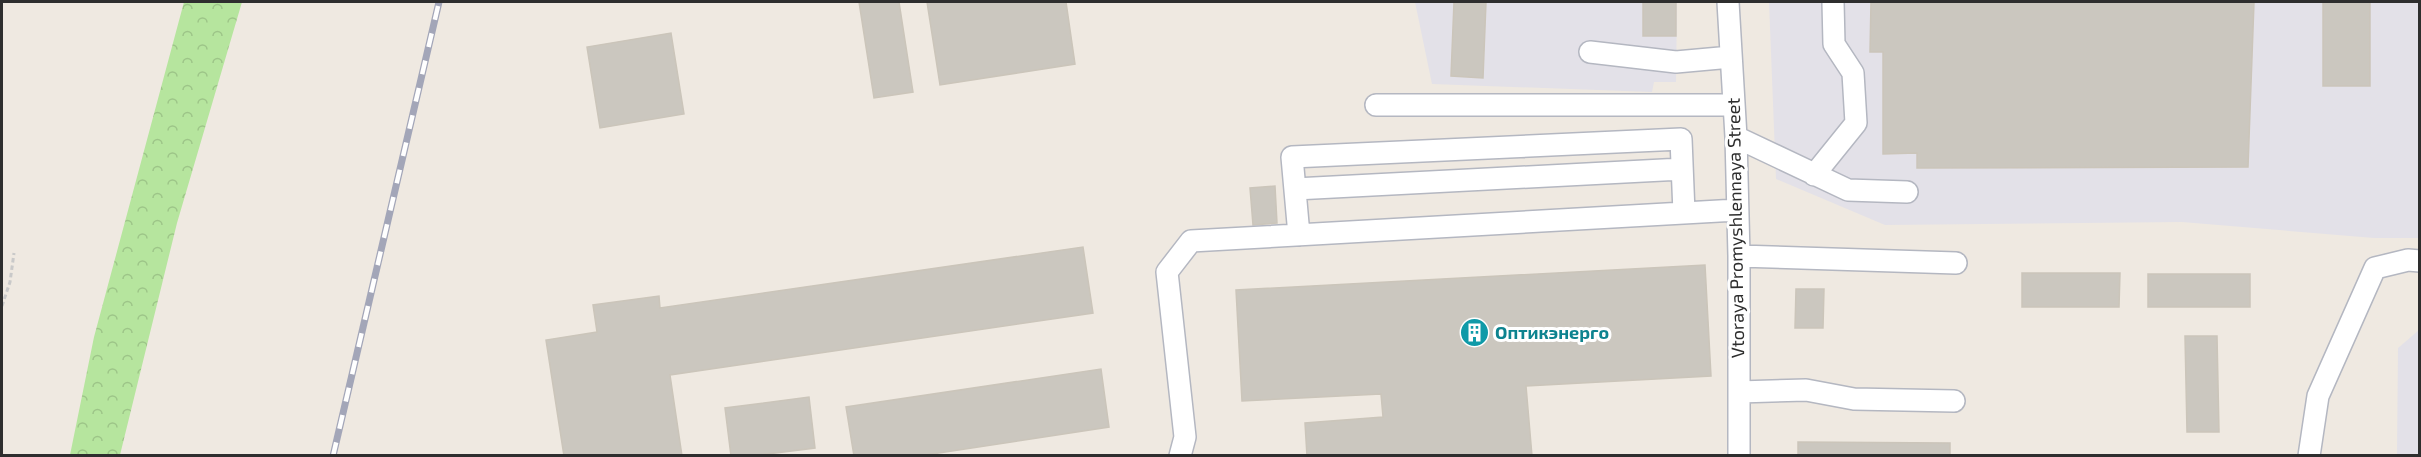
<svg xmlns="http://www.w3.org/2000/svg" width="2421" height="457" font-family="'Exo 2',sans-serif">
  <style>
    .industrial { fill: #e3e1e8 }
    .forest { fill: url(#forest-crowns) }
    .building { fill: #cbc7bf; stroke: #cbc5ba; stroke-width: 1.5 }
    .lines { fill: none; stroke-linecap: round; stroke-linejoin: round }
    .minor-casing { stroke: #b4b7c1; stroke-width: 24 }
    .path { stroke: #c9c9c9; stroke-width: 3; stroke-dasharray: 4.5 3; stroke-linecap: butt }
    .minor { stroke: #fff; stroke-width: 21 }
    .rail-casing { stroke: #a3a6b8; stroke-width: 7 }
    .rail { stroke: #fff; stroke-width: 4.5; stroke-dasharray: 14; stroke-linecap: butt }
    .labels { text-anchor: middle; stroke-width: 6; stroke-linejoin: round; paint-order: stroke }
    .street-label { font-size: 18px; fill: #2e2e2e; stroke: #fff }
    .culture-label { font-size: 18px; font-weight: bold; fill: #0d838f; stroke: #fff; text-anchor: start }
  </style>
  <defs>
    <pattern id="forest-crowns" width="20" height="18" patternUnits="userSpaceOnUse" patternTransform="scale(1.5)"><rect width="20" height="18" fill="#b6e59e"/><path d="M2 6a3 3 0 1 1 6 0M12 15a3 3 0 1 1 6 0" fill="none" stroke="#9dc588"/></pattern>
  </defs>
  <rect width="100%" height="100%" fill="#efe9e1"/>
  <path class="industrial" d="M1415,2h262l-1,80h-22l-2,10 -220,-8z
    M1769,2h650v236h-45l-192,-16 -297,3 -109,-46z
    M2419,330v125h-22l1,-107z"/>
  <path class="forest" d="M184,2h58l-65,221 -57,232h-50l24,-118z"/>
  <path class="building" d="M859,2h40l14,90 -39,6z
    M927,2h139l9,62 -135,21z
    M1454,2h32l-3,76 -32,-2z
    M1643,2h33v34h-33z
    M1871,2h383l-6,165 -331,1v-15l-34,1v-102h-13z
    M2323,2h47v84h-47z
    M671,33l13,81 -84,14 -13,-81z
    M1275,186l2,37 -24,2 -3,-37z
    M1083,247l10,66 -423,62 12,81h-118l-18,-116 51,-8 -4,-27 66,-9 1,12z
    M1705,265l6,111 -185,10 6,70h-225l-2,-33 78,-6 -2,-23 -139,7 -6,-111z
    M2022,273h98l-1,34h-97z
    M2148,274h102v33h-102z
    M1796,289h28l-1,39h-28z
    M2185,336h32l2,96h-32z
    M1101,369l8,58 -190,29h-65l-8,-49z
    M809,397l6,51 -64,8h-20l-6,-48z
    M1798,442l152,1v13h-152z"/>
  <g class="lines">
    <defs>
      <path id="minor" d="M1728,2l8,135 3,119v200
        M1590,52l86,10 55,-5
        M1376,105h358
        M1736,137l112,53 59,2
        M1814,175l42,-52 -3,-50 -19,-29 -1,-42
        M1295,189l387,-20
        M1299,235l-7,-78 389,-18 3,74
        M1739,256l217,7
        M1739,392l67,-2 48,9 100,2
        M1180,456l5,-19 -18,-165 24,-31 546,-31
        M2309,456l9,-60 57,-128 33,-8 12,1"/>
    </defs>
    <use href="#minor" class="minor-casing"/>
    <path class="path" d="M2,306l8,-24 4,-29"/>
    <use href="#minor" class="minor"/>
    <defs>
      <path id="rail" d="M333,456l106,-454"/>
    </defs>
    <use href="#rail" class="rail-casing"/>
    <use href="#rail" class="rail"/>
  </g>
  <defs>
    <symbol id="building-disc" viewBox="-11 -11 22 22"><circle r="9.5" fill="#0f9aa8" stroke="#fff"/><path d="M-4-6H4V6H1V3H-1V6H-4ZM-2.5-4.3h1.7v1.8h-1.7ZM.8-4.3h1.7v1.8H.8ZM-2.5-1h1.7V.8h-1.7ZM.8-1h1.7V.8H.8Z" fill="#fff"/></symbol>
  </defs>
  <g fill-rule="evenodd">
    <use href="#building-disc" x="1458" y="316" width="33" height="33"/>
  </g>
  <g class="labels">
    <g class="street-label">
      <text transform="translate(1736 228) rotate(-91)" y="6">Vtoraya Promyshlennaya Street</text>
    </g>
    <g class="culture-label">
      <text x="1495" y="339">Оптикэнерго</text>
    </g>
  </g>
  <rect width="2421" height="457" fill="none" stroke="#2e2e2e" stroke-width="6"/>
</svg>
